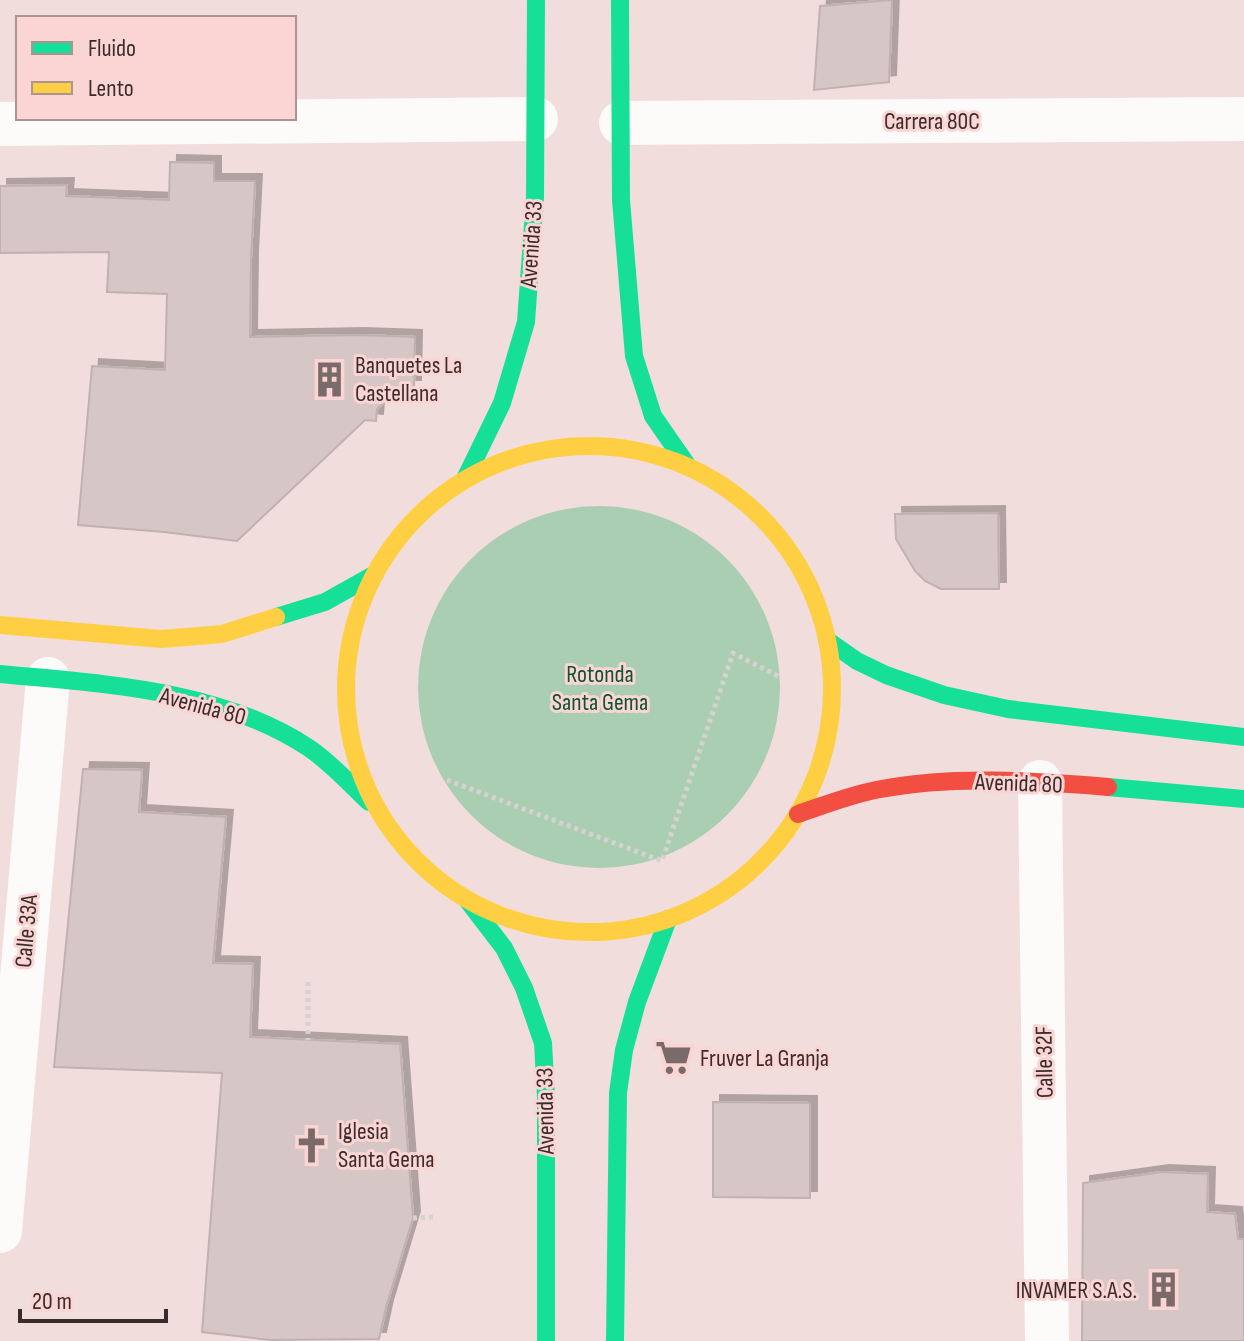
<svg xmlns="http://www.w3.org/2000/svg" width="1244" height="1341" font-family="'Sofia Sans Condensed',sans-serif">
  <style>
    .green { fill: #aaceb2 }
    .building { fill: #d7c6c6; stroke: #c1b1b0; stroke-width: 2; filter: url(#shadow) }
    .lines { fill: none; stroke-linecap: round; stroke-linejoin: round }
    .path { stroke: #d7d1d1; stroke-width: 5; stroke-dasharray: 4 4; stroke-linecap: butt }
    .street { stroke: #fdfafa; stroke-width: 44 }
    .fast { stroke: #16e098; stroke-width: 18 }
    .slow { stroke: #ffcf43; stroke-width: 18 }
    .jam { stroke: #f24e42; stroke-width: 18 }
    .labels { text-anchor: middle; stroke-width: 6; stroke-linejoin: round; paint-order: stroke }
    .street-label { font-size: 24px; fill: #3a2c2c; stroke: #fbd5d4 }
    .poi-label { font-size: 24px; fill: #3a2c2c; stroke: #fbd5d4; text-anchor: start }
    .park-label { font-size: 24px; fill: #0c5331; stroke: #fbd5d4 }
  </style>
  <defs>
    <filter id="shadow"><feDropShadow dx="7" dy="-7" stdDeviation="0" flood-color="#0004"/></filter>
  </defs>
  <rect width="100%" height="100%" fill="#f2dddd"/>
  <path class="green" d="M418 687a181 181 0 1 1 362 0a181 181 0 1 1-362 0Z"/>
  <path class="building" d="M892,0l-3,82 -75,8 6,-84z
    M170,162l44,1v18h41l-4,77 -1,79 107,-2 58,2 -1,50h-14l-23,22 -1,12 -11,-1 -128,121 -73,-9 -86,-7 14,-159 73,4 2,-76 -60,-2 2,-40 -109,1v-67l67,-1 -1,11 103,4z
    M998,513l1,76h-58l-16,-8 -10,-10 -19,-32 -1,-25z
    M83,769l59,1 -3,42 87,5 -13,146 40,1 -3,73 150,7 13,174 -27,89 -7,32 -109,1 -68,-8 20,-259 -168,-6z
    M713,1102l97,1v95l-97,-1z
    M1162,1172l46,2 -1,38 28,2 3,25h6v102h-162l1,-158z"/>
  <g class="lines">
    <path class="path" d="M447,780l215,81 71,-208 45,23
      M308,982v58
      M413,1218l20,-1"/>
    <path class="street" d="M621,123l623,-4
      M0,124l536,-5
      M1040,782l7,559
      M0,1231l48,-552"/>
    <path class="fast" d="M620,0l1,200 13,156 19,60 34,49
      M466,477l36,-74 24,-81 9,-125 1,-197
      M276,617l49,-15 50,-28
      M827,640l30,21 29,14 58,20 64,14 236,28
      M0,674c104,10 220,15 309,74 22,15 41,36 60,54
      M1108,787l136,12
      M468,901l36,47 20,40 19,55 3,54v244
      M615,1341l3,-248 6,-43 13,-48 31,-83"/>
    <path class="slow" d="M346 689a243 243 0 1 1 486 0a243 243 0 1 1-486 0Z
      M0,625l161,14 61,-5 54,-17"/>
    <path class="jam" d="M798,814c27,-9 54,-20 83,-25 74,-14 152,-8 227,-2"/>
  </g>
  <defs>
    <symbol id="building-bare" viewBox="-9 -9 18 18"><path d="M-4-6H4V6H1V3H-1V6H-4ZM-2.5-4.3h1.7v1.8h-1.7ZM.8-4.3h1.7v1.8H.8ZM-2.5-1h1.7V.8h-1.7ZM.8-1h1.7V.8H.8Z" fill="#7a6a6a" stroke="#fbd5d4" stroke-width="2.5" paint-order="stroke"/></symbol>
    <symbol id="supermarket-bare" viewBox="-9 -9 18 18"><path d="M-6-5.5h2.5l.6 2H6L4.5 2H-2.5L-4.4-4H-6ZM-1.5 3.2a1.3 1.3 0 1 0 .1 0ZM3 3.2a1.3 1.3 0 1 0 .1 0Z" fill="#7a6a6a" stroke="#fbd5d4" stroke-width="2.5" paint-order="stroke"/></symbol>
    <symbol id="church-bare" viewBox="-9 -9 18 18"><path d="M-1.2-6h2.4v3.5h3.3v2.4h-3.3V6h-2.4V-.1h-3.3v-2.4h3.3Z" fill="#7a6a6a" stroke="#fbd5d4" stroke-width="2.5" paint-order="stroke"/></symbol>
  </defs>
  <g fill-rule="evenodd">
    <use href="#building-bare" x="304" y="354" width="51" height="51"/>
    <use href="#supermarket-bare" x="648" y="1032" width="51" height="51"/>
    <use href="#church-bare" x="286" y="1120" width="51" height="51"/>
    <use href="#building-bare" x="1138" y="1264" width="51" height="51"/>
  </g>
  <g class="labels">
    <g class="street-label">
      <text x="932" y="129">Carrera 80C</text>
      <text transform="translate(531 244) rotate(-86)" y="8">Avenida 33</text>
      <text transform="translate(203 706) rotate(15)" y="8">Avenida 80</text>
      <text transform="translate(1019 783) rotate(2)" y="8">Avenida 80</text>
      <text transform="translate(26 931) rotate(-85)" y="8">Calle 33A</text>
      <text transform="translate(1044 1062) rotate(-91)" y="8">Calle 32F</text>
      <text transform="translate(545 1111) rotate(-91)" y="8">Avenida 33</text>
    </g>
    <g class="poi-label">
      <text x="355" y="373">Banquetes La<tspan x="355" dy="28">Castellana</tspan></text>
      <text x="700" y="1066">Fruver La Granja</text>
      <text x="338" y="1139">Iglesia<tspan x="338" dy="28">Santa Gema</tspan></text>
      <text x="1137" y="1298" text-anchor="end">INVAMER S.A.S.</text>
    </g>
    <g class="park-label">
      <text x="600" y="682">Rotonda<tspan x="600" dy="28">Santa Gema</tspan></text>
    </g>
  </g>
  <rect x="16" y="16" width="280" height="104" fill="#fbd5d4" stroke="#ae9191" stroke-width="2"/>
  <rect x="32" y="42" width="40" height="12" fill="#16e098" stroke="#ae9191" stroke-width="2"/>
  <text x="88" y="56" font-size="24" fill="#3a2c2c">Fluido</text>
  <rect x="32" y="82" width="40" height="12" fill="#ffcf43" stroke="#ae9191" stroke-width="2"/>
  <text x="88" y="96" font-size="24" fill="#3a2c2c">Lento</text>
  <path d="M20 1309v12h146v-12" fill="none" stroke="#3a2c2c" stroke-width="4"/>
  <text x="32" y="1309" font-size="24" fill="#3a2c2c" stroke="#fbd5d4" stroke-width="6" paint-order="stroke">20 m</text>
</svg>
